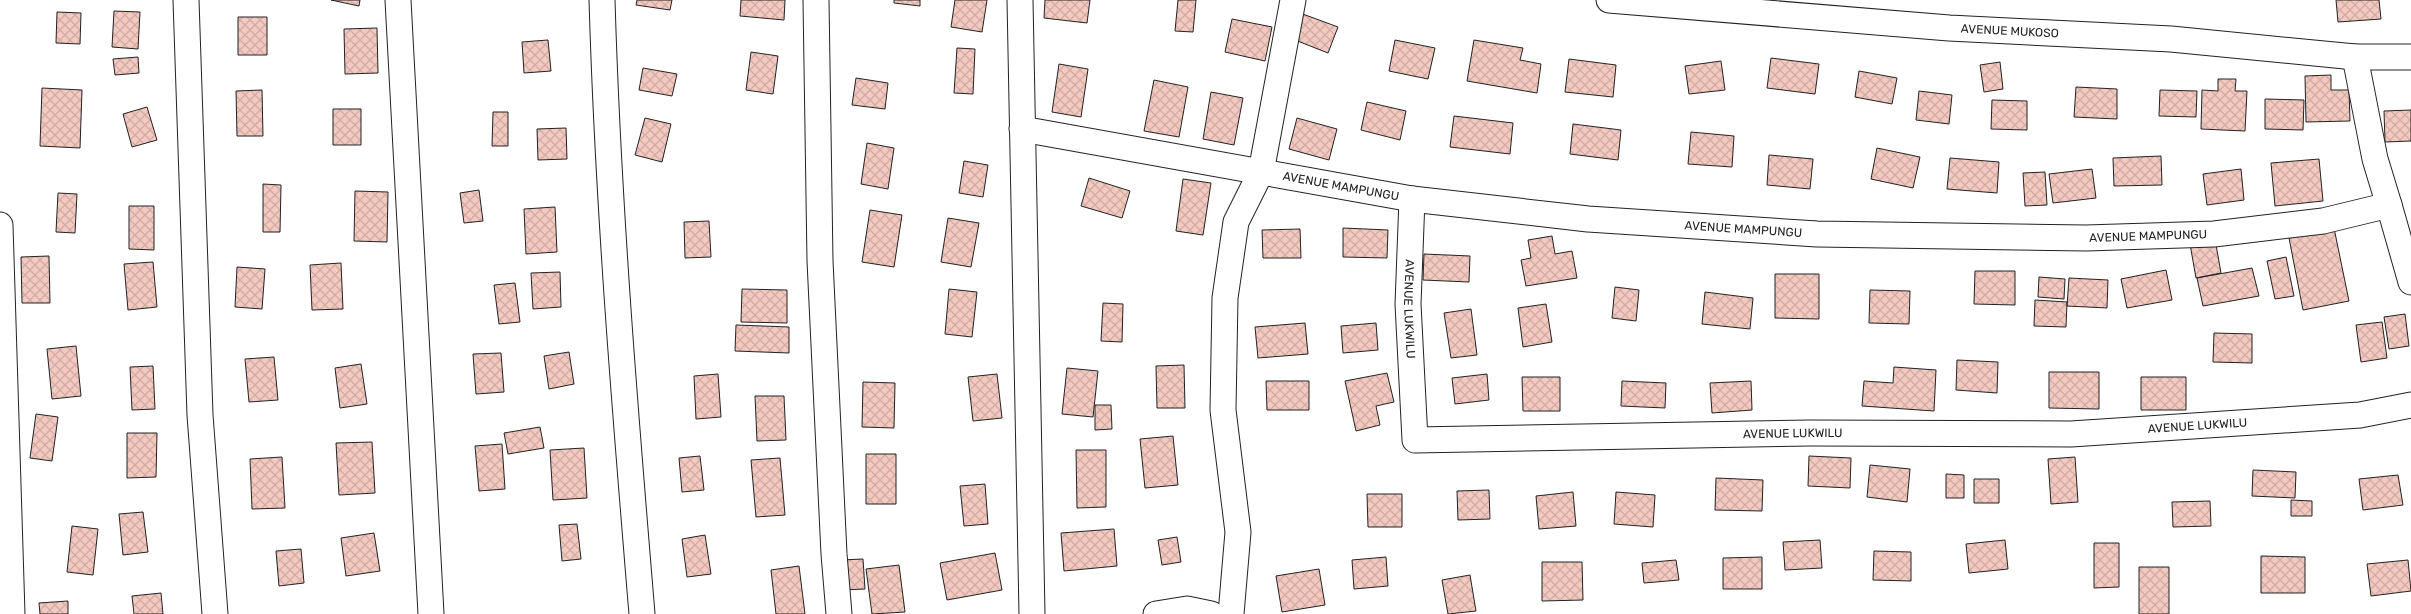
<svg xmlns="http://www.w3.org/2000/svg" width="2411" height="614" font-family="Rubik,sans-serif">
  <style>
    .building { fill: url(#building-cross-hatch); stroke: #222 }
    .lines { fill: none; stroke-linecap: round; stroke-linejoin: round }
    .street-casing { stroke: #222; stroke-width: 27 }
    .street { stroke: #fff; stroke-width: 25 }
    .labels { text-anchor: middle; stroke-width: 4; stroke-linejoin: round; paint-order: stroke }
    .street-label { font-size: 12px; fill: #222; stroke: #fff }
  </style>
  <defs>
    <pattern id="building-cross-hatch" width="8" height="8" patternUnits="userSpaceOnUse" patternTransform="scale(1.25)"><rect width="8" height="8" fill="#f3c9c0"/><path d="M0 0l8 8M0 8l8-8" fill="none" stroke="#d0aca5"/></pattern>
  </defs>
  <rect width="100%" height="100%" fill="#fff"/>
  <path class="building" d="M331,0h29l-1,6z
    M637,0h35l-2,10 -34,-5z
    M741,0h44l-1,20 -44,-4z
    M894,0h26v6l-26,-3z
    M955,0h32l-5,32 -31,-5z
    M1045,0h45l-3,23 -43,-5z
    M1178,0h18l-3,32 -18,-1z
    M2336,0h43l2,19 -43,3z
    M114,11l26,1 -2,37 -26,-2z
    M57,12l24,1 -1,31 -24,-1z
    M1300,13l38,14 -10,26 -38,-15z
    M238,17h29v38h-29z
    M1232,19l40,8 -7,34 -40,-9z
    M377,28l1,45 -33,1 -1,-45z
    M548,40l3,31 -27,2 -2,-31z
    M1395,40l40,8 -7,31 -39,-8z
    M1474,40l49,8 -3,12 21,4 -4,29 -70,-12z
    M957,48l18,1 -2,45 -19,-1z
    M751,52l27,4 -5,38 -27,-4z
    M138,57l1,16 -24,2 -2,-16z
    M1771,58l48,6 -4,30 -48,-6z
    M1569,59l47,6 -3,32 -48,-5z
    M1721,61l4,29 -36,4 -4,-28z
    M2000,62l3,27 -19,3 -4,-27z
    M1059,64l29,5 -7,48 -29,-5z
    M643,68l34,6 -5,22 -33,-6z
    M1859,71l38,7 -5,26 -37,-7z
    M2331,75v15h18l1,31 -44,1 -1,-46z
    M856,78l32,5 -3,26 -33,-4z
    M2218,79h18l-1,12h12l-2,40 -44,-2 1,-39 16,1z
    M1154,80l34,7 -9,50 -35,-6z
    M2076,87l41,2v30l-43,-2z
    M42,88l40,2 -2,58 -40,-2z
    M262,90l1,46h-26l-1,-45z
    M2160,90l37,1 -1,26 -37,-1z
    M1919,91l33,4 -3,29 -33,-4z
    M1211,92l32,6 -9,47 -31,-6z
    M2265,99l39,1 -1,30 -38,-1z
    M1992,100l35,1v29l-36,-1z
    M1367,102l39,9 -6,29 -39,-10z
    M147,107l10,33 -25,7 -9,-33z
    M333,109h28v36h-28z
    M2411,110v31l-26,1 -1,-31z
    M493,112h15v34h-16z
    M1454,116l59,7 -3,31 -60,-7z
    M645,118l26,6 -9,38 -27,-7z
    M1297,118l40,11 -8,31 -40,-11z
    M1573,124l48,6 -3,30 -48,-6z
    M566,128l1,31 -29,1 -1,-31z
    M1691,132l43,4 -2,31 -44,-3z
    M867,143l27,5 -6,41 -27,-5z
    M1877,148l43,9 -7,31 -42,-9z
    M1769,155l44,4 -3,30 -43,-4z
    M2161,156l1,29 -48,1 -1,-28z
    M1950,158l49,4 -2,31 -50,-4z
    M2319,159l4,42 -48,5 -4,-43z
    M964,161l24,4 -5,32 -24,-4z
    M2092,169l4,29 -43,5 -4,-29z
    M2241,169l3,31 -37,5 -4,-31z
    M2045,172l2,33 -22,1 -2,-33z
    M1089,178l41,13 -8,27 -41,-12z
    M1183,179l28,4 -8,52 -27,-4z
    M263,184l18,1 -1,47h-17z
    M479,190l4,31 -19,2 -4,-30z
    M355,191l33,1 -1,50 -33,-1z
    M58,193l19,1 -2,39 -19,-1z
    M129,206h25v44l-25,-1z
    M555,207l2,45 -31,2 -2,-45z
    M870,210l32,5 -8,52 -32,-5z
    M948,218l31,5 -8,44 -30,-5z
    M709,221l2,36 -26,1 -1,-36z
    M1343,228l45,2 -1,28 -44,-1z
    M2334,228l15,73 -46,9 -14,-72z
    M1300,229l1,29h-38l-1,-28z
    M1552,236l3,18 17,-3 5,27 -51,8 -5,-26 10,-2 -3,-18z
    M2215,239l6,34 -25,5 -6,-34z
    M1424,254l46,2 -1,26 -46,-2z
    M49,256l1,47h-28l-1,-46z
    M2286,257l8,39 -19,3 -8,-38z
    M153,262l4,45 -29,3 -4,-46z
    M341,263l2,46 -31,1 -2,-45z
    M237,267l28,2 -3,40 -27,-2z
    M2252,268l7,28 -56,10 -6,-28z
    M2166,270l6,30 -45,8 -6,-29z
    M1975,271h40v34l-41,-1z
    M560,272l1,35 -28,2 -2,-36z
    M1775,274h44v45l-44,-1z
    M2039,277l26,2 -1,20 -26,-2z
    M2069,278l39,2 -1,28 -40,-2z
    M515,283l5,39 -21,2 -5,-39z
    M1615,287l24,3 -3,31 -24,-3z
    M742,289l45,1v33l-46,-1z
    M949,289l28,3 -5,45 -27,-3z
    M1870,290l40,1 -1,33 -40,-1z
    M1705,292l48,6 -3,31 -48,-5z
    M2035,300l32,2 -1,25 -32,-1z
    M1103,303l20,1 -1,38 -21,-1z
    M1546,304l6,38 -29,5 -5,-39z
    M1471,309l6,46 -26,3 -7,-45z
    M2405,314l4,32 -20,3 -5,-32z
    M2382,322l5,36 -26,4 -5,-37z
    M1305,323l3,31 -50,4 -3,-31z
    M1376,323l2,27 -35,3 -2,-27z
    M736,325l53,2v26l-54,-2z
    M2214,333l38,1v29l-39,-1z
    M76,346l5,50 -29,3 -5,-50z
    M569,352l5,32 -25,5 -5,-33z
    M501,353l3,39 -28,2 -3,-40z
    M274,357l4,43 -29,2 -4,-43z
    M1957,360l41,2 -1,31 -41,-3z
    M361,364l6,40 -27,4 -5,-40z
    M1184,365l1,43h-28l-1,-42z
    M153,366l2,43 -23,1 -2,-43z
    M1894,367l42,3 -2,41 -72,-5 2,-25 29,2z
    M1067,368l31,3 -5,46 -31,-3z
    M2049,372h50v37l-50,-1z
    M1387,373l7,29 -18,4 4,19 -24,6 -11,-50z
    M718,374l3,43 -25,2 -2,-43z
    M997,374l5,44 -29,3 -5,-44z
    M1487,374l2,26 -34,4 -3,-26z
    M1522,377h38v34h-37z
    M2141,377h45v33h-45z
    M1266,381h43v29h-42z
    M1622,381l44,2 -1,25 -44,-2z
    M1751,381l1,29 -40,3 -2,-30z
    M863,382l32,1 -1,45 -32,-1z
    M755,396h29l2,44 -29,1z
    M1095,405h16l1,24 -17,1z
    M36,414l22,3 -6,44 -22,-3z
    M540,427l4,21 -36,6 -4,-21z
    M127,433h30l-1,44 -29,1z
    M1173,436l5,49 -33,3 -5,-49z
    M372,442l3,51 -36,2 -3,-52z
    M502,444l3,45 -26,2 -4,-45z
    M584,448l3,50 -34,2 -3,-50z
    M1076,450h30v57l-29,1z
    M866,454h30v50h-30z
    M700,456l4,34 -22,2 -3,-34z
    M1809,456l42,2 -1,30 -42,-2z
    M282,457l3,51 -33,1 -2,-50z
    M2075,457l3,45 -27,2 -3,-45z
    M780,458l5,57 -29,2 -5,-57z
    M1870,465l40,4 -3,33 -40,-5z
    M2253,470l43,2 -1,26 -43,-2z
    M1946,474l18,1v23h-18z
    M2398,475l5,30 -40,5 -4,-31z
    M1716,478l47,2 -1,31 -47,-1z
    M1974,479h25v24h-25z
    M985,484l3,40 -24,2 -4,-40z
    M1489,490l1,29 -32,1 -1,-29z
    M1573,492l3,34 -37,3 -3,-33z
    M1616,492l39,3 -2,32 -39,-3z
    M1367,494h35v33h-34z
    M2291,500l21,1v15h-21z
    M2210,501l1,25 -38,1 -1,-25z
    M143,512l5,40 -25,3 -4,-41z
    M577,524l4,35 -19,2 -3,-36z
    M72,526l26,3 -5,46 -26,-3z
    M1114,529l3,37 -53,5 -3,-38z
    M374,533l6,38 -34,5 -5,-38z
    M705,535l6,39 -24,3 -5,-38z
    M1177,537l4,25 -19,3 -4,-25z
    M1820,540l2,28 -37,2 -2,-28z
    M2005,540l3,29 -39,4 -3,-29z
    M2094,543h25v44l-25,1z
    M301,549l3,34 -25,3 -3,-35z
    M1874,551l37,1v29l-38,-1z
    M995,553l7,37 -55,10 -7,-37z
    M2261,556l44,1v36h-44z
    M1386,557l2,29 -34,3 -2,-29z
    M1762,557v32h-39v-31z
    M863,559l2,30 -22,1 -2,-30z
    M1676,560l3,20 -35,3 -2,-20z
    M2408,560l3,31 -40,5 -4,-32z
    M1542,562h40l1,38 -41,1z
    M899,565l6,47 -33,2 -6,-45z
    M799,566l6,48h-29l-5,-44z
    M2139,567h30v47h-30z
    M1319,569l6,36 -43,7 -6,-36z
    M1470,575l6,36 -28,3 -6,-34z
    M161,593l2,21h-29l-2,-18z
    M68,601v13h-28l-1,-11z"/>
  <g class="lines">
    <defs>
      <g id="street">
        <path d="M186,0l14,415 15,199"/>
        <path d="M398,0l33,614"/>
        <path d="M602,0c6,205 23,410 40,614"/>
        <path d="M816,0l4,261 14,293 5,60"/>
        <path d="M1020,0l12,614"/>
        <path id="s1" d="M1609,0l340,28 222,11 184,18h56"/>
        <path d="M2355,57l20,102 14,46"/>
        <path id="s2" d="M1022,129l390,70 176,20 229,15 269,4 128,-4 109,-13 66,-16 22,77"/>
        <path id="s3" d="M1412,199l-4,105 7,136 395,-7 261,1 289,-19 51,-10"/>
        <path d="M0,225l12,389"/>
        <path d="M1156,614l31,-5 24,5"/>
        <path d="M1231,614l7,-82 -15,-122 2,-112 11,-76 25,-50 32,-172"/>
      </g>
    </defs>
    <use href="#street" class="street-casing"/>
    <use href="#street" class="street"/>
  </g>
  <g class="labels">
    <g class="street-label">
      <text dy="4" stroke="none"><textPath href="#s1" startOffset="402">AVENUE MUKOSO</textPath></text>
      <text dy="4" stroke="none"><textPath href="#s2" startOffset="324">AVENUE MAMPUNGU</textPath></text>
      <text dy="4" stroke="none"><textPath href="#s2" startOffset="729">AVENUE MAMPUNGU</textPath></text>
      <text dy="4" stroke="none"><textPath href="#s2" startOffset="1134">AVENUE MAMPUNGU</textPath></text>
      <text dy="4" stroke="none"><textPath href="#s3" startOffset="110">AVENUE LUKWILU</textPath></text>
      <text dy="4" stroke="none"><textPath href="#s3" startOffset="1024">AVENUE LUKWILU</textPath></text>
      <text dy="4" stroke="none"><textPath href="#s3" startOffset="619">AVENUE LUKWILU</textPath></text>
    </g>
  </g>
</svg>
